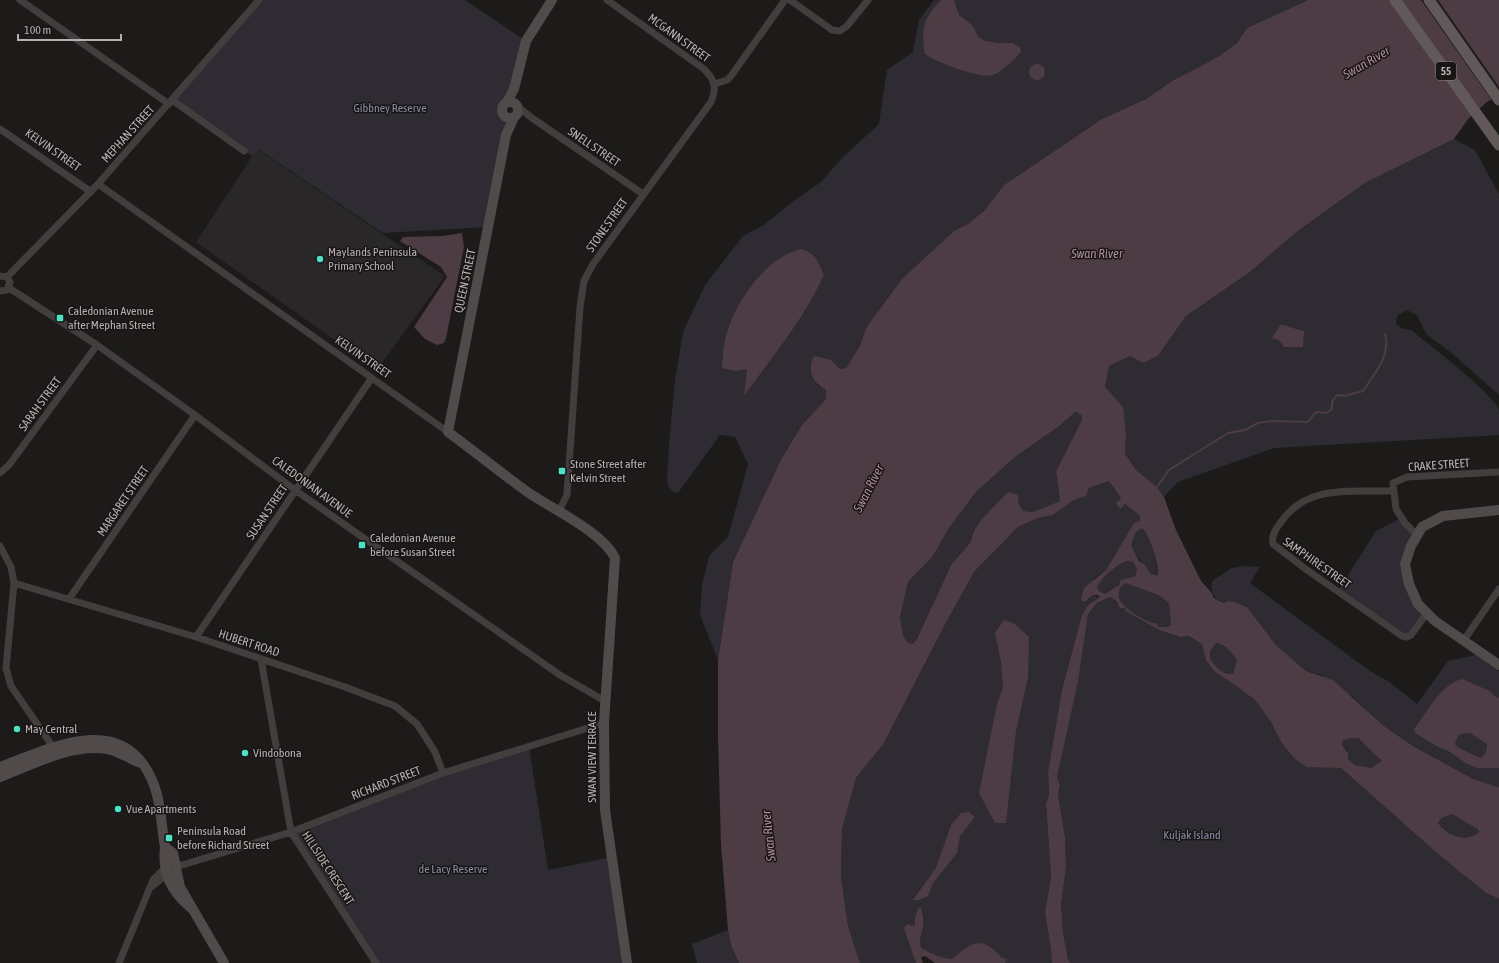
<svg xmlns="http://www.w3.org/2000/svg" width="1499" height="963" font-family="'Asap Condensed',sans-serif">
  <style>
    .built { fill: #292727 }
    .green { fill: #2e2b33 }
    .water { fill: #4d3c43; fill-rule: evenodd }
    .pier { fill: #1c1b1a }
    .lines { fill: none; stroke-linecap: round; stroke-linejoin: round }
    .stream { stroke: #4d3c43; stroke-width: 2 }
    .street { stroke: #433e3e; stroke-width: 7 }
    .secondary { stroke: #514a4b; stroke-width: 10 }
    .primary { stroke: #605859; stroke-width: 11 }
    .poi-dot { fill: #4fe0c5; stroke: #171615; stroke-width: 1.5 }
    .labels { text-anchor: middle; stroke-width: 3; stroke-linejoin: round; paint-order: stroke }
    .shield { fill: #171615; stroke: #898082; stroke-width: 1 }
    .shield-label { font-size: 11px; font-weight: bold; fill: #baaeb0 }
    .street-label { font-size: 12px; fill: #baaeb0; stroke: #171615 }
    .park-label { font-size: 12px; fill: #8d88a3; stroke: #171615 }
    .poi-label { font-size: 12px; fill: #baaeb0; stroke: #171615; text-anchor: start }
    .water-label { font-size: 13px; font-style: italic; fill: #b18a99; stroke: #171615 }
  </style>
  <rect width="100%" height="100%" fill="#1c1b1a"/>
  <path class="built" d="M257,149l188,127 -68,94 -181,-128z"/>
  <path class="green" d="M259,0h206l61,41 -14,61 -13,4 6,10 1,19 -17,92 -106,6 -125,-84 -5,7 -9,-5 -72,-51z
    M934,0h374l-61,28 -10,15 -21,15 -44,23 -26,18 -44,20 -98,66 -18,25 -18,14 -14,7 -88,97 -6,18 -14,22 -6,1 -9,-9 -14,25 9,5v9l-24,26 -69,137 -15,98 -18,-45 2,-30 7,-29 19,-19 20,-73 -13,-27 -15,-2 -42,58 -6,-1 -5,-9 2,-39 6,-64 8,-48 22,-47 38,-49 21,-11 28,-23 29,-20 23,-26 35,-32 8,-54 26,-18 6,-32z
    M1454,139l21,11 24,44v201l-46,-41 -27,-20 -9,-19 -10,-5 -10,6 -1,8 7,5 8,1c16,13 83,64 88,80 0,7 0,18 0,25l-225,13 -96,34 -14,15 -7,-10 -21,-17 -11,-18 1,-18 -21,-47 3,-21 22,-10 13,7 15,-7 28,-40 64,-44 49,-42 66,-47z
    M1077,412l5,4v4l-26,51 4,30 -27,11 -10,-1 -5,-9 -44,29 -4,12 -19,22 -34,74 -4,5 -6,-2 -4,-7 -3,-18 8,-35 25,-26 16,-28 27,-36 39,-35 43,-30 16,-14z
    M1109,481l12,17 -5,5 9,1 15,12v5l-6,2 -28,47 -13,9 -5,21 5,-5 7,2 -13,9 -5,9 -20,74 -14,83 1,23 -3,9 5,73 -6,35 6,38 1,13h-47l3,-4 -6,-1c-18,-24 -31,-16 -50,1 -14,-2 -19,-4 -31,-10 -2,-15 7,-27 0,-41h-3l-3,10v7l-2,1v25l3,12h-56l-12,-37 -7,-50 1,-47 14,-51 28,-35 57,-111 33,-60 44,-45 20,-9 15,-3 21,-15 12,-4 3,-8z
    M1401,518l16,17 -12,29 22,49 -20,24 -69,-46 38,-60z
    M1142,527c7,7 19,41 14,48l-5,-1c-7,-10 -15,-17 -20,-29l5,-13z
    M1127,561l6,1 4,8 -2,6 -12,3 -3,5 -15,10 -6,-3 -2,-4c7,-12 18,-21 30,-26z
    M1245,566l15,1 -10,16 120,88 18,10 29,23 31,-43 28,-6 23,16v116l-26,-8 -60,-33 -29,-20 -31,-29 -32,-22 -15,-4 -30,-26 -29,-38 -12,-5 -7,-1 -5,2c-11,-6 -12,-10 -11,-22l20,-13z
    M1125,583l33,12 11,8 3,22 -4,2h-9l-3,-4c-10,0 -32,-13 -36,-23 -2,-4 -1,-9 0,-13z
    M1110,597l17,14 32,19 20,7 10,-1 13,8 4,17 10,12 16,10 23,17 16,22 10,20 44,25 16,1 97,86 48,39 13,6v64h-428l-3,-3 -5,-28 -2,-27 5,-38 -1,-30 -7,-43 2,-9 -3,-8 31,-163 9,-11z
    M1215,643c12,1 17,9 23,18l-5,13c-11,2 -18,-8 -23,-16v-7z
    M1351,738h7l25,23 -12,7 -4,-1 -12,-2 -7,-6 -1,-9 -6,-5 1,-4z
    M529,746l19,124 59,-12 15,105h-246l-85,-131 152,-59z
    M1452,814l27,16v2c-13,12 -31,3 -41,-9l4,-5z
    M728,930l3,15 8,18h-42l-5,-19z"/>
  <path class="water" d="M941,0h13l5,15 14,11 5,11 7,4 13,2h14l8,4 1,4c-4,7 -21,22 -28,24 -14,4 -57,-13 -68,-21 -4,-26 -2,-35 16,-54z
    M1308,0h191v98l-11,3 -20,18 -14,20 -89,44 -66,47 -49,42 -64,44 -28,40 -15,7 -13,-7 -21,10 -4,21 18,20 3,27 -1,19 11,17 21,17 7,10 12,33 25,51 10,11 3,6 9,5 5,-2 7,1 12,5 29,38 30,26 27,9 51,46 29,20 60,33 26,8v112l-13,-6 -48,-39 -97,-86 -34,-1 -12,-8 -14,-17 -10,-20 -16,-22 -23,-17 -16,-10 -10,-12 -4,-17 -13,-8 -9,1 -21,-7 -33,-19 -2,-3h-4l-3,-6 -7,-5 -13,6 -9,11 -10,67 -21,96 3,8 -2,9 7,43 1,30 -5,38 2,27 5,28 3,3h-19l-1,-13 -6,-38 6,-35 -5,-73 3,-9 -1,-23 14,-83 20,-74 5,-9 13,-9 -2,-2h-5l-9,7 -3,-2 3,-12 22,-18 28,-47 6,-2v-5l-15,-12 -5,5 -4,-6 5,-5 -12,-17 -20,7 -3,8 -12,4 -21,15 -15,3 -20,9 -44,45 -33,60 -57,111 -28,35 -14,51 -1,47 7,50 12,37h-121l-8,-18 -3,-15 -7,-86 -3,-107v-77l15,-98 48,-102 21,-35 24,-26v-9c-14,-8 -19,-20 -12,-34l17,4 9,9 6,-1 14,-22 6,-18 36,-49 52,-48 14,-7 17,-14 19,-25 98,-66 44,-20 26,-18 44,-23 21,-15 10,-15zM1077,412l5,4v4l-26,51 4,30 -27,11 -10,-1 -5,-9v-7l-10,-3 -27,28 -7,11 -4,12 -19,22 -34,74 -4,5 -6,-2 -4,-7 -3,-18 8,-35 25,-26 16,-28 27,-36 39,-35 43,-30 16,-14zM1142,528c7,6 19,40 15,47l-6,-1 -7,-10 -5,-3 -8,-16 5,-13zM1127,561l6,1 4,8 -2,6 -15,4v4l-15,10 -6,-3 -2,-4c7,-12 18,-21 30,-26zM1125,583l33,12 11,8 2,22 -4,2h-8l-3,-4c-9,0 -32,-14 -36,-23 -2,-4 -1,-8 0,-12zM1216,643c11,2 16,9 21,18l-4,13c-11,1 -18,-8 -23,-16v-7zM1351,738h7l24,23 -11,7 -4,-1 -12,-2 -7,-6v-6l-6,-8v-4zM1452,814l27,16v2c-13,12 -32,3 -41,-9l4,-5z
    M1029 72a8 8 0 1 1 16 0a8 8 0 1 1-16 0Z
    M462,233l2,14 -18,91 -2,5 -7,2 -12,-6 -11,-12 33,-50 -6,-10 -41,-26 3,-4 39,-1z
    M801,249c15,4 17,13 23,26 -20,44 -52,82 -80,121l3,-27 -12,2 -13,-3c1,-9 1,-19 3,-28 8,-35 40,-83 76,-91z
    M1280,325c10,0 15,5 24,6l-1,16h-19l-4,-6 -8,-3z
    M1004,620l11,4 14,13 -1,40 -12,54 -10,92h-11l-16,-30 18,-89 6,-16 -2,-26 -6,-29z
    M1462,679l28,12 4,5 5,2v70h-22l-10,-4 -20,-14 -9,-3 -23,-14 -1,-4c13,-17 27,-45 48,-50zM1464,733h6l17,11c0,6 -1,11 -7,14l-23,-11 -2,-4 3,-7z
    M969,812l6,5 -15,19 -3,17 -24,30 -5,13 -9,4h-6l23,-32 15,-43 10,-12z
    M918,908h3c7,19 -3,25 0,40 11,6 17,9 31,11 19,-17 31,-25 50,-1l6,1 -3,4h-70l-10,-7 -4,1 2,6h-7l-12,-35 3,-4 6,2 2,-1v-7z"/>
  <path class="pier" d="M1421,0h17l61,87v13l-6,2z"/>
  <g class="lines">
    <path class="stream" d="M1157,487l12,-17 59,-37 17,-3 13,-7 14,-2 36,1 8,-10 11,1 5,-4v-7l5,-7 7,1 19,-5c11,-17 28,-35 22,-57"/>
    <path class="street" d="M20,0l149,104
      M790,0l42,30 8,1 7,-5 21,-26
      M715,84l12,-4 4,-4 54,-76
      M172,100l72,51
      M517,106l15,12 111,76
      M0,129l91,63
      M98,184l350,248
      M0,276l7,1 3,5 -3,8 -7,1
      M7,277l91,-93 161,-184
      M9,288l88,57 98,70 100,75 265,185 45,26
      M0,473l9,-8 88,-120
      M1394,491c-42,1 -87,-7 -113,31 -5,7 -10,13 -8,22l34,26 95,66 5,1 4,-2 16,-22
      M559,511l8,-16 13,-188 4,-26 9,-17 118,-162c6,-14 4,-22 -7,-33l-97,-69
      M1417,535l-12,-12 -9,-14 -3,-26 14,-6 92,-5
      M0,546l11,21 3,16 -8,85 5,18 44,64
      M14,583l182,54 149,50 50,19 22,18 18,28 8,21
      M69,599l126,-184
      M196,637l175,-258
      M1464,640l35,-51
      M261,659l30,173 85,131
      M151,887l19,-15
      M119,963l34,-83 13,-13 13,-1 112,-34 152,-59 161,-50"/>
    <path class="secondary" d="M502 110a8 8 0 1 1 16 0a8 8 0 1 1-16 0Z
      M507,102l7,-13 12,-48 26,-41
      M514,117l-8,18 -58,297c26,19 52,40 78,59 24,17 77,41 89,67l-11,165 1,87 22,153
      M1499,510l-56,6 -21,11 -11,19 -6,18 4,20 9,20 17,17 64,44
      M0,767c49,-18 121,-56 151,11 10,20 10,47 14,69 -3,27 6,44 26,61
      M0,777c32,-12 72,-34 107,-28 12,2 22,10 34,14
      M165,847l8,6 7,34 44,76"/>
    <path class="primary" d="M1395,0l104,145
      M1429,0l70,100"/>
  </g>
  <g class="poi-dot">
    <circle cx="320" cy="259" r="4"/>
    <rect x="56" y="314" width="8" height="8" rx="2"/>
    <rect x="558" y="467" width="8" height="8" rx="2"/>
    <rect x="358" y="541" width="8" height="8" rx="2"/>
    <circle cx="17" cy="729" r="4"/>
    <circle cx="245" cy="753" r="4"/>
    <circle cx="118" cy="809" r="4"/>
    <rect x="165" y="834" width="8" height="8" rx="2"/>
  </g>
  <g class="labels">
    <rect class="shield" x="1436" y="62" width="20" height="18" rx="3"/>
    <g class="shield-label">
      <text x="1446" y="75">55</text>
    </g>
    <g class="street-label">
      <text transform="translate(679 38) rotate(36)" y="4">MCGANN STREET</text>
      <text transform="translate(128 134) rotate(-48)" y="4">MEPHAN STREET</text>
      <text transform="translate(594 147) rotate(34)" y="4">SNELL STREET</text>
      <text transform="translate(53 150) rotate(35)" y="4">KELVIN STREET</text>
      <text transform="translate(607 225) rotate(-55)" y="4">STONE STREET</text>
      <text transform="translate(465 281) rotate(-78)" y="4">QUEEN STREET</text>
      <text transform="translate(363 357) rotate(35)" y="4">KELVIN STREET</text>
      <text transform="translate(40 404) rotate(-54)" y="4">SARAH STREET</text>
      <text transform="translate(1439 465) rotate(-4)" y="4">CRAKE STREET</text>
      <text transform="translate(312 487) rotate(36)" y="4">CALEDONIAN AVENUE</text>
      <text transform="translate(123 501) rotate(-56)" y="4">MARGARET STREET</text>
      <text transform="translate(267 512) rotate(-56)" y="4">SUSAN STREET</text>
      <text transform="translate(1317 563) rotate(35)" y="4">SAMPHIRE STREET</text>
      <text transform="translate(249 643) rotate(18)" y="4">HUBERT ROAD</text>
      <text transform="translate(592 757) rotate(-90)" y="4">SWAN VIEW TERRACE</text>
      <text transform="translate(386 783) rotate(-21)" y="4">RICHARD STREET</text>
      <text transform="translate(328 868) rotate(57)" y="4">HILLSIDE CRESCENT</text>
    </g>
    <g class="park-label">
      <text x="390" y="112">Gibbney Reserve</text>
      <text x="1192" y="839">Kuljak Island</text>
      <text x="453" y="873">de Lacy Reserve</text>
    </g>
    <g class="poi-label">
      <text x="328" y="256">Maylands Peninsula<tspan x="328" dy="14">Primary School</tspan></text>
      <text x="68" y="315">Caledonian Avenue<tspan x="68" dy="14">after Mephan Street</tspan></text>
      <text x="570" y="468">Stone Street after<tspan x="570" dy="14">Kelvin Street</tspan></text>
      <text x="370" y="542">Caledonian Avenue<tspan x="370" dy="14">before Susan Street</tspan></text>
      <text x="25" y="733">May Central</text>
      <text x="253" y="757">Vindobona</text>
      <text x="126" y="813">Vue Apartments</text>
      <text x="177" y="835">Peninsula Road<tspan x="177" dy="14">before Richard Street</tspan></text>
    </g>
    <g class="water-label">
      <text transform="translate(1366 62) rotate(-30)" y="5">Swan River</text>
      <text x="1097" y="258">Swan River</text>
      <text transform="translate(868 488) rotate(-63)" y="5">Swan River</text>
      <text transform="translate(768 836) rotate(-96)" y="5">Swan River</text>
    </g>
  </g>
  <path d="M18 34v6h103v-6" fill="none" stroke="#baaeb0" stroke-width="2"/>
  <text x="24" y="34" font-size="12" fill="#baaeb0" stroke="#171615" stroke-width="3" paint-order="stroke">100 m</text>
</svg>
